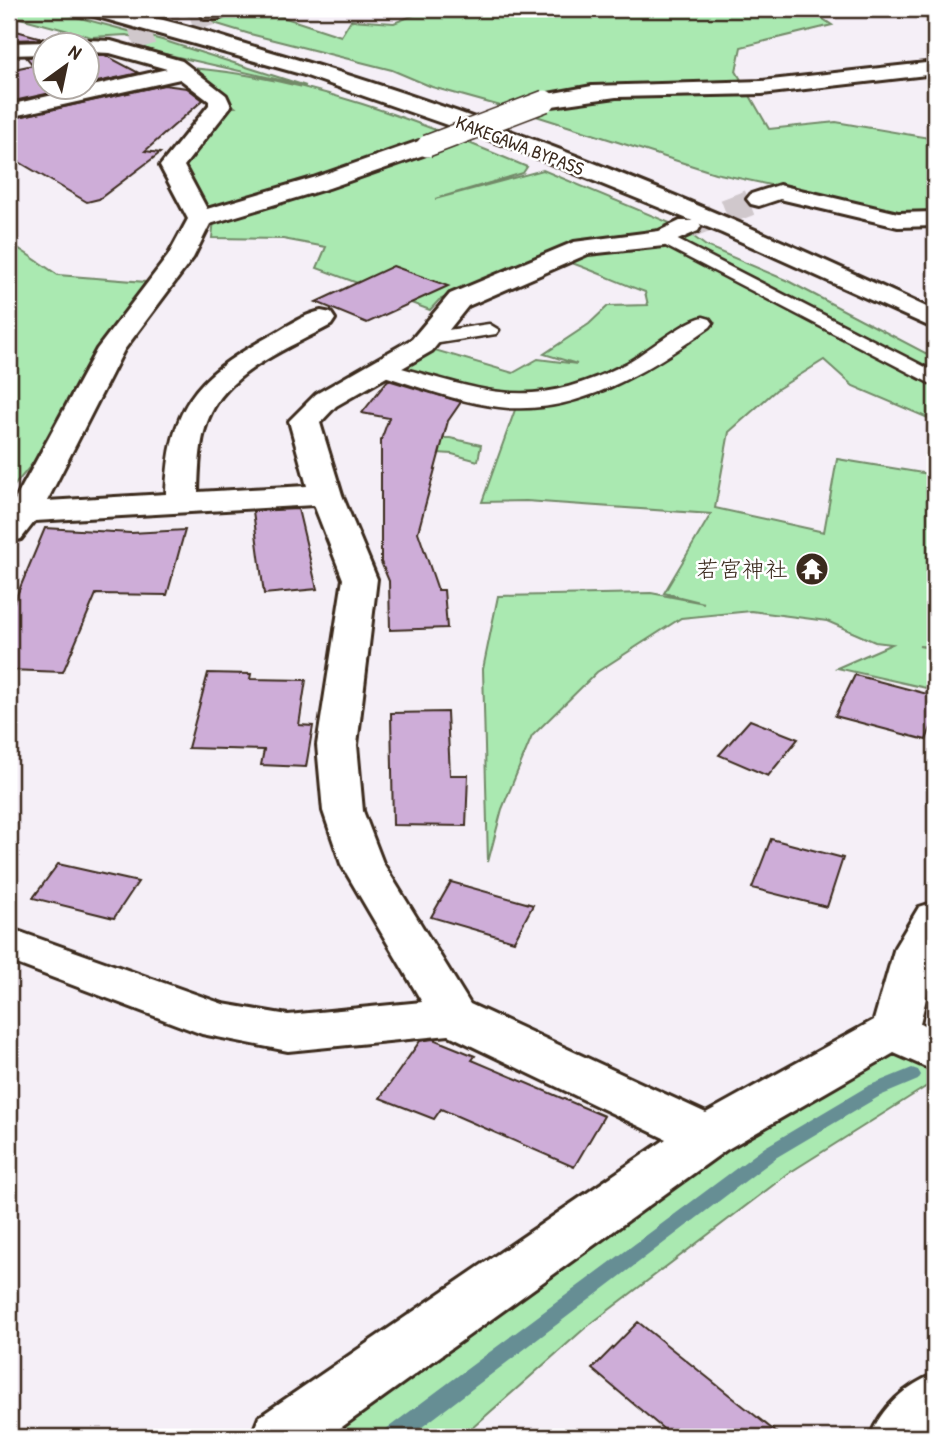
<svg xmlns="http://www.w3.org/2000/svg" width="944" height="1446" font-family="'Patrick Hand','Klee One',sans-serif">
  <style>
    .green { fill: #aae9b1; stroke: #728a68; stroke-width: 2 }
    .lines { fill: none; stroke-linecap: round; stroke-linejoin: round }
    .stream { fill: #668e94; fill-rule: evenodd }
    .building { fill: #ceadd8; stroke: #3b2a1e; stroke-width: 2 }
    .minor-tunnel-far1 { stroke: #d0c8cc; stroke-width: 21; stroke-dasharray: 21 10; stroke-linecap: butt }
    .minor-tunnel { stroke: #d0c8cc; stroke-width: 26; stroke-dasharray: 26 13; stroke-linecap: butt }
    .service-casing { stroke: #3b2a1e; stroke-width: 5 }
    .minor-casing { stroke: #3b2a1e; stroke-width: 6 }
    .trunk-casing { stroke: #3b2a1e; stroke-width: 6 }
    .service { fill: #fff; fill-rule: evenodd }
    .minor { fill: #fff; fill-rule: evenodd }
    .trunk { fill: #fff; fill-rule: evenodd }
    .minor-bridge-casing { stroke: #3b2a1e; stroke-width: 24; stroke-linecap: butt }
    .minor-bridge { stroke: #fff; stroke-width: 21 }
    .labels { text-anchor: middle; stroke-width: 5; stroke-linejoin: round; paint-order: stroke }
    .far-street-label { font-size: 19px; fill: #3b2a1e; stroke: #fff }
    .poi-label { font-size: 23px; fill: #3b2a1e; stroke: #fff; text-anchor: end }
  </style>
  <rect width="100%" height="100%" fill="#f5eff7"/>
  <filter id="ink" filterUnits="userSpaceOnUse"><feTurbulence type="fractalNoise" baseFrequency=".0143" numOctaves="2"/><feDisplacementMap in="SourceGraphic" scale="14" xChannelSelector="R" yChannelSelector="G"/><feConvolveMatrix kernelMatrix="1 2 1 2 8 2 1 2 1" color-interpolation-filters="sRGB"/></filter>
  <g filter="url(#ink)">
    <path class="green" d="M9,9h38l115,31 144,46 -150,-34 -19,-6 9,-6 -20,-5 -35,2 -82,-22z
      M168,9h90l83,27 10,-16 43,3 35,-14h379l24,16 -91,22 -5,24 33,58 67,-7 99,17v72l-35,2 -185,-40 -182,-58 -101,-28 -40,-17 -142,-36z
      M191,68c115,9 230,54 336,99l-4,6 -88,26 108,-29 139,58 24,18 82,35 147,77v63l-82,-35 -29,-26 -48,30 -47,42 -14,76 109,24 13,-73 98,16v172l-16,-1 16,3v41l-98,-22 55,-24 -17,-2 -48,-21 -76,-10 -70,7 -84,54 -65,64 -30,73 -14,53 -5,-193 15,-73 153,-3 53,10 -40,-10 47,-79 -185,-13 -44,1 34,-95 -115,-36 34,-21 78,23 25,-14 39,5 -33,-10 45,-30 19,-18 40,-1 -3,-13c-33,-12 -64,-28 -98,-37l71,-19 -41,4 -138,60 -9,10 -113,-42 9,-21 -43,-8 -71,-1 2,-19 -39,-53 47,-59h13z
      M9,242l49,33 87,7 -63,122 -73,88z
      M434,438h16l31,7 -3,16 -26,-7 -31,-2z
      M884,1037l51,30v14l-146,92 -205,156 -122,108h-162l40,-21z"/>
    <g class="lines">
      <path class="stream" d="M912,1068l6,2 3,5 -3,5 -38,16 -103,61 -368,280h-27l3,-7 380,-283 103,-61z"/>
    </g>
    <path class="building" d="M9,29l62,17h-14l-11,-7 -36,1z
      M88,55h17l34,18 -51,11z
      M26,57h20v31h28l-65,14v-32l24,-5z
      M164,85l23,3 16,12 -58,51 15,2 -61,46 -12,3 -78,-46v-37z
      M393,266l55,20 -81,37 -51,-21z
      M388,380l73,22 -13,19 -30,111 20,58h6l3,38 -57,2 -1,-49 -8,-19v-122l8,-22 -27,-5z
      M298,509l19,80 -53,5 -11,-83z
      M45,528l86,5 54,-3 -18,65 -71,-1 -33,78 -54,-2v-56z
      M208,673l43,1 -1,5 56,1 -7,45 14,1 -7,41 -45,-2 3,-15 -76,-2z
      M855,675l80,21v21l-9,23 -91,-24z
      M447,712l3,63h18l-2,51 -73,-1 -2,-112z
      M750,720l48,19 -30,37 -49,-21z
      M771,839l72,19 -16,49 -75,-19z
      M58,864l80,18 -24,36 -81,-20z
      M451,882l82,23 -19,36 -83,-24z
      M433,1039l42,17 -3,4 132,56 -30,51 -133,-58 -7,10 -54,-21 40,-57z
      M638,1322l144,115h-109l-81,-68z"/>
    <g class="lines">
      <path class="minor-tunnel-far1" d="M132,40l79,-25"/>
      <path class="minor-tunnel" d="M689,226l70,-27"/>
      <defs>
        <path id="service" d="M664,233l271,139v14l-277,-144 -3,-4z
          M703,317l7,2 3,4 -3,4c-60,43 -134,90 -211,80 -43,-5 -84,-22 -124,-34l-3,-4 10,-6c101,25 141,53 243,1 22,-12 57,-42 78,-47z
          M489,324l10,6 -3,4 -69,11 -10,-6 10,-6z"/>
        <path id="minor" d="M211,9h27l-20,10h-14l-2,-4z
          M88,40l23,1 71,20 44,34 5,11 -47,60 23,43 106,-31 106,-37h16l3,5 -3,5 -106,37 -119,36 -17,34 -69,92 -77,151 119,-7c4,-86 27,-116 102,-157 17,-9 34,-22 53,-26l10,2 4,6 -4,6c-40,22 -100,45 -120,88 -12,24 -12,53 -13,79l109,-6 -18,-65 27,-27 96,-55 38,-45 124,-52 85,-11 21,-10h18l3,5 -3,5 -34,15 -76,8 -120,52 -36,45 -96,55 -16,17 22,72 35,84 -20,166 6,66 20,52 87,141 236,109 168,-93 21,-73 24,-40 16,-5v61l-15,60 15,8v40l-41,-18 -168,97 -398,287h-77l8,-20 407,-278 -217,-104 -161,16 -86,-17 -193,-73v-33l214,76 65,11 134,-13 -81,-138 -18,-53 -6,-66 26,-166 -29,-74 -279,16 -14,18 -12,3v-31l88,-162 71,-93 20,-37 -28,-53 49,-61v-4l-29,-22 -171,38v-12l158,-36 -57,-16 -22,-1v-6h-10z
          M46,42l8,4h-8v8l-37,1v-12z
          M935,62v12l-173,20 -146,3 -71,10 -11,-6 3,-5 55,-10 170,-5z
          M779,185l119,28 37,-1v14l-37,1 -118,-28 -21,7 -8,-2 -4,-5 4,-5z
          M935,1374v63h-65c11,-29 36,-52 65,-63z"/>
        <path id="trunk" d="M82,9c67,0 136,28 200,46 225,66 441,157 653,256v18l-213,-96 -209,-85 -212,-74 -217,-61z"/>
      </defs>
      <use href="#service" class="service-casing"/>
      <use href="#minor" class="minor-casing"/>
      <use href="#trunk" class="trunk-casing"/>
      <use href="#service" class="service"/>
      <use href="#minor" class="minor"/>
      <use href="#trunk" class="trunk"/>
      <defs>
        <path id="minor-bridge" d="M427,146l118,-45"/>
      </defs>
      <use href="#minor-bridge" class="minor-bridge-casing"/>
      <use href="#minor-bridge" class="minor-bridge"/>
    </g>
  </g>
  <defs>
    <symbol id="temple-disc" viewBox="-11 -11 22 22"><circle r="9.5" fill="#3b2a1e" stroke="#fff"/><path d="M0-6L5-2H3V0L6.5 2.5H4V6H1.5V3h-3V6H-4V2.5H-6.5L-3 0V-2H-5Z" fill="#fff"/></symbol>
  </defs>
  <g fill-rule="evenodd">
    <use href="#temple-disc" x="793" y="550" width="38" height="38"/>
  </g>
  <g class="labels">
    <g class="far-street-label">
      <text transform="translate(520 145) rotate(21)" y="7">KAKEGAWA BYPASS</text>
    </g>
    <g class="poi-label">
      <text x="788" y="577">若宮神社</text>
    </g>
  </g>
  <rect width="944" height="1446" fill="none" stroke="#fff" stroke-width="35"/>
  <rect x="18" y="18" width="909" height="1411" fill="none" stroke="#3b2a1e" stroke-width="2.5" filter="url(#ink)"/>
  <g transform="translate(66 66) rotate(33)"><circle r="33" fill="#ffffff" stroke="#b1aaa5" stroke-width="2"/>
  <path d="M0-5L12 26L0 18L-12 26Z" fill="#3b2a1e"/>
  <text y="-10" font-size="19" font-weight="bold" text-anchor="middle" fill="#3b2a1e">N</text>
  </g>
</svg>
